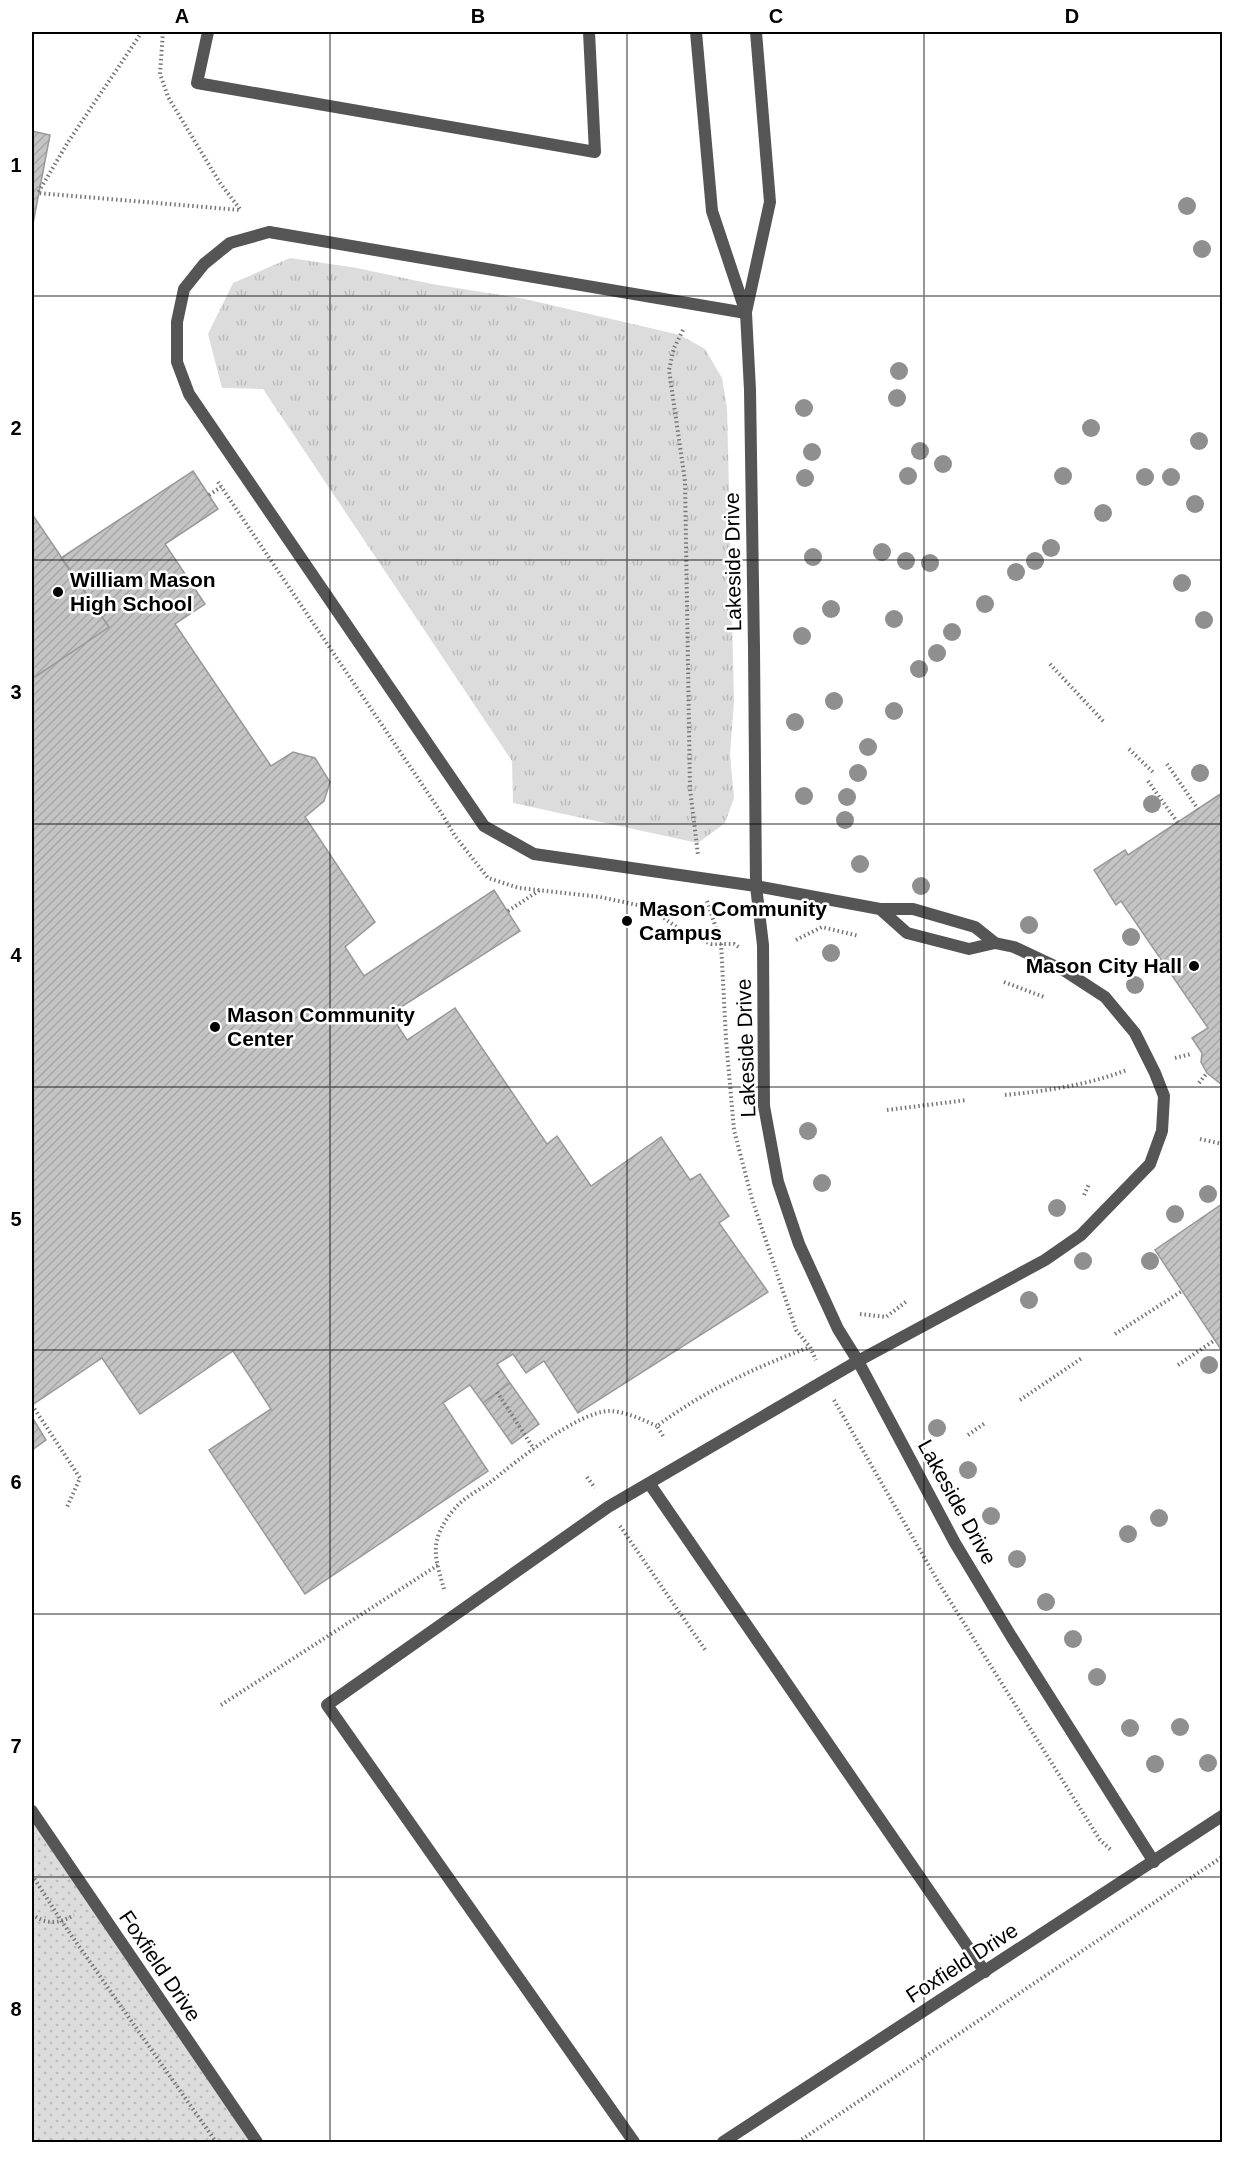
<svg xmlns="http://www.w3.org/2000/svg" width="1254" height="2174" font-family="Helvetica,sans-serif">
  <style>
    .grass { fill: url(#grass-tufts) }
    .park { fill: url(#park-dots) }
    .building { fill: url(#building-hatch); stroke: #999; stroke-width: 1.5 }
    .lines { fill: none; stroke-linecap: round; stroke-linejoin: round }
    .path { stroke: #777; stroke-width: 4; stroke-dasharray: 1.5 3; stroke-linecap: butt }
    .service { stroke: #555; stroke-width: 12 }
    .minor { stroke: #555; stroke-width: 12 }
    .tree { fill: #8f8f8f }
    .grid { fill: none; stroke: #000; stroke-width: 1.5; stroke-opacity: 0.55 }
    .poi-dot { fill: #000; stroke: #fff; stroke-width: 2 }
    .labels { text-anchor: middle; stroke-width: 5; stroke-linejoin: round; paint-order: stroke }
    .street-label { font-size: 21px; fill: #000; stroke: #fff }
    .poi-label { font-size: 21px; font-weight: bold; fill: #000; stroke: #fff; text-anchor: start }
    .neatline { fill: none; stroke: #000; stroke-width: 2 }
    .grid-label { font-size: 20px; text-anchor: middle; font-weight: bold; fill: #000 }
  </style>
  <defs>
    <pattern id="grass-tufts" width="24" height="20" patternUnits="userSpaceOnUse" patternTransform="scale(1.5)"><rect width="24" height="20" fill="#dcdcdc"/><path d="M3 7l-1-3M5 7V3M7 7l1-3M15 17l-1-3M17 17v-4M19 17l1-3" fill="none" stroke="#bbb"/></pattern>
    <pattern id="park-dots" width="8" height="8" patternUnits="userSpaceOnUse" patternTransform="scale(1.5)"><rect width="8" height="8" fill="#dcdcdc"/><path d="M2 2h.1M6 6h.1" fill="none" stroke="#bbb" stroke-width="1.8" stroke-linecap="round"/></pattern>
    <pattern id="building-hatch" width="6" height="6" patternUnits="userSpaceOnUse" patternTransform="scale(1.5)"><rect width="6" height="6" fill="#c4c4c4"/><path d="M-1 1l2-2M0 6l6-6M5 7l2-2" fill="none" stroke="#a7a7a7"/></pattern>
  </defs>
  <rect width="100%" height="100%" fill="#fff"/>
  <path class="grass" d="M290,258l67,10 75,16 93,15 155,36 25,14 17,29 5,30 7,293 -4,54 4,43 -9,25 -27,20 -185,-40 -1,-42 -249,-372 -41,-1 -14,-54 25,-51z"/>
  <path class="park" d="M32,1811l225,331h-225z"/>
  <path class="building" d="M32,131l18,4 -18,94z
    M193,471l25,38 -53,35 40,60 -30,20 96,142 22,-14 22,6 15,24 -6,19 -19,16 70,105 -30,25 19,29 130,-86 26,41 -130,83 17,26 48,-32 92,136 10,-8 34,50 70,-49 29,43 10,-6 29,42 -10,7 49,69 -190,121 -34,-52 -18,12 -13,-19 -16,10 13,19 -27,20 -13,-18 -27,18 45,68 -183,123 -96,-144 62,-41 -38,-58 -93,63 -38,-56 -70,47v-726l77,-52 -48,-69z
    M32,514l77,113 -77,52z
    M1222,793v292l-15,-12 -6,-11 1,-9 -10,-15 16,-10 -87,-127 -5,4 -22,-35 31,-20 3,5z
    M1222,1204v147l-67,-101z
    M510,1383l29,41 -27,20 -29,-41z
    M32,1417l14,23 -14,10z"/>
  <g class="lines">
    <path class="path" d="M142,32l-74,110 -30,51 202,17
      M163,32l-3,42 8,23 52,86 20,26
      M683,330l-9,18 -5,22 16,111 5,308 8,66
      M218,482l224,332 13,22 33,42 31,10 81,9 42,9 15,7 28,20 26,11h23l6,4
      M209,495l12,-8
      M1050,664l54,58
      M1129,749l26,25
      M1167,764l31,45
      M1148,781l30,42
      M707,901l14,42 5,96 8,91 18,69 44,131 14,17 6,13
      M508,911l32,-21
      M796,940l26,-13 37,9
      M1004,982l40,15
      M1175,1058l16,-4
      M1199,1083l8,-10
      M1005,1095c42,-4 82,-10 122,-25
      M887,1110l80,-10
      M1200,1139l22,5
      M1084,1195l5,-11
      M860,1314l26,3 21,-16
      M1115,1334l67,-43
      M1178,1365l37,-25
      M497,1392l37,57
      M834,1400l106,185 160,255 12,11
      M1020,1400l62,-42
      M32,1405l48,73 -13,29
      M968,1435l17,-12
      M663,1436l-6,-10c47,-35 99,-59 153,-79
      M587,1477l8,11
      M620,1526l86,125
      M444,1589c-4,-14 -11,-34 -7,-49 3,-12 12,-26 21,-35 10,-10 23,-16 34,-24 24,-20 86,-69 117,-70 16,0 34,9 48,15
      M221,1705l217,-140
      M32,1875l30,47 154,220
      M32,1914c14,11 27,10 42,1
      M798,2142l424,-285"/>
    <path class="service" d="M208,32l-11,51 398,69 -6,-120
      M696,32l16,179 34,102
      M746,312l24,-110 -14,-170
      M754,648l2,238 7,59 1,161 14,76 21,62 39,85 20,32 97,182 56,93 143,226
      M880,909l27,24 62,16 26,-6
      M649,1483l336,489
      M634,2142l-307,-437 281,-198 250,-146 187,-101 36,-25 69,-71 12,-33 2,-35 -9,-23 -20,-40 -30,-36 -40,-26 -51,-24 -19,-4 -20,-16 -62,-18h-33l-124,-23 -222,-32 -50,-28 -295,-432 -12,-32v-40l7,-33 20,-25 26,-21 39,-11 477,81"/>
    <path class="minor" d="M746,313l4,77 4,258
      M32,1811l225,331
      M723,2142l499,-326"/>
  </g>
  <g class="tree">
    <circle cx="1187" cy="206" r="9"/>
    <circle cx="1202" cy="249" r="9"/>
    <circle cx="899" cy="371" r="9"/>
    <circle cx="897" cy="398" r="9"/>
    <circle cx="804" cy="408" r="9"/>
    <circle cx="1091" cy="428" r="9"/>
    <circle cx="1199" cy="441" r="9"/>
    <circle cx="920" cy="451" r="9"/>
    <circle cx="812" cy="452" r="9"/>
    <circle cx="943" cy="464" r="9"/>
    <circle cx="908" cy="476" r="9"/>
    <circle cx="1063" cy="476" r="9"/>
    <circle cx="1145" cy="477" r="9"/>
    <circle cx="1171" cy="477" r="9"/>
    <circle cx="805" cy="478" r="9"/>
    <circle cx="1195" cy="504" r="9"/>
    <circle cx="1103" cy="513" r="9"/>
    <circle cx="1051" cy="548" r="9"/>
    <circle cx="882" cy="552" r="9"/>
    <circle cx="813" cy="557" r="9"/>
    <circle cx="906" cy="561" r="9"/>
    <circle cx="1035" cy="561" r="9"/>
    <circle cx="930" cy="563" r="9"/>
    <circle cx="1016" cy="572" r="9"/>
    <circle cx="1182" cy="583" r="9"/>
    <circle cx="985" cy="604" r="9"/>
    <circle cx="831" cy="609" r="9"/>
    <circle cx="894" cy="619" r="9"/>
    <circle cx="1204" cy="620" r="9"/>
    <circle cx="952" cy="632" r="9"/>
    <circle cx="802" cy="636" r="9"/>
    <circle cx="937" cy="653" r="9"/>
    <circle cx="919" cy="669" r="9"/>
    <circle cx="834" cy="701" r="9"/>
    <circle cx="894" cy="711" r="9"/>
    <circle cx="795" cy="722" r="9"/>
    <circle cx="868" cy="747" r="9"/>
    <circle cx="858" cy="773" r="9"/>
    <circle cx="1200" cy="773" r="9"/>
    <circle cx="804" cy="796" r="9"/>
    <circle cx="847" cy="797" r="9"/>
    <circle cx="1152" cy="804" r="9"/>
    <circle cx="845" cy="820" r="9"/>
    <circle cx="860" cy="864" r="9"/>
    <circle cx="921" cy="886" r="9"/>
    <circle cx="1029" cy="925" r="9"/>
    <circle cx="1131" cy="937" r="9"/>
    <circle cx="831" cy="953" r="9"/>
    <circle cx="1135" cy="985" r="9"/>
    <circle cx="808" cy="1131" r="9"/>
    <circle cx="822" cy="1183" r="9"/>
    <circle cx="1208" cy="1194" r="9"/>
    <circle cx="1057" cy="1208" r="9"/>
    <circle cx="1175" cy="1214" r="9"/>
    <circle cx="1083" cy="1261" r="9"/>
    <circle cx="1150" cy="1261" r="9"/>
    <circle cx="1029" cy="1300" r="9"/>
    <circle cx="1209" cy="1365" r="9"/>
    <circle cx="937" cy="1428" r="9"/>
    <circle cx="968" cy="1470" r="9"/>
    <circle cx="991" cy="1516" r="9"/>
    <circle cx="1159" cy="1518" r="9"/>
    <circle cx="1128" cy="1534" r="9"/>
    <circle cx="1017" cy="1559" r="9"/>
    <circle cx="1046" cy="1602" r="9"/>
    <circle cx="1073" cy="1639" r="9"/>
    <circle cx="1097" cy="1677" r="9"/>
    <circle cx="1180" cy="1727" r="9"/>
    <circle cx="1130" cy="1728" r="9"/>
    <circle cx="1208" cy="1763" r="9"/>
    <circle cx="1155" cy="1764" r="9"/>
  </g>
  <path class="grid" d="M330,32v2110M627,32v2110M924,32v2110M32,296h1190M32,560h1190M32,824h1190M32,1087h1190M32,1350h1190M32,1614h1190M32,1877h1190"/>
  <g class="poi-dot">
    <circle cx="58" cy="592" r="6"/>
    <circle cx="627" cy="921" r="6"/>
    <circle cx="1194" cy="966" r="6"/>
    <circle cx="215" cy="1027" r="6"/>
  </g>
  <g class="labels">
    <g class="street-label">
      <text transform="translate(733 562) rotate(-91)" y="7">Lakeside Drive</text>
      <text transform="translate(746 1048) rotate(-92)" y="7">Lakeside Drive</text>
      <text transform="translate(957 1502) rotate(61)" y="7">Lakeside Drive</text>
      <text transform="translate(962 1963) rotate(-33)" y="7">Foxfield Drive</text>
      <text transform="translate(160 1966) rotate(56)" y="7">Foxfield Drive</text>
    </g>
    <g class="poi-label">
      <text x="70" y="587">William Mason<tspan x="70" dy="24">High School</tspan></text>
      <text x="639" y="916">Mason Community<tspan x="639" dy="24">Campus</tspan></text>
      <text x="1182" y="973" text-anchor="end">Mason City Hall</text>
      <text x="227" y="1022">Mason Community<tspan x="227" dy="24">Center</tspan></text>
    </g>
  </g>
  <rect width="1254" height="2174" fill="none" stroke="#ffffff" stroke-width="66"/>
  <rect x="33" y="33" width="1188" height="2108" class="neatline"/>
  <g class="grid-label">
    <text x="182" y="23">A</text>
    <text x="478" y="23">B</text>
    <text x="776" y="23">C</text>
    <text x="1072" y="23">D</text>
    <text x="16" y="172">1</text>
    <text x="16" y="435">2</text>
    <text x="16" y="699">3</text>
    <text x="16" y="962">4</text>
    <text x="16" y="1226">5</text>
    <text x="16" y="1489">6</text>
    <text x="16" y="1753">7</text>
    <text x="16" y="2016">8</text>
  </g>
</svg>
